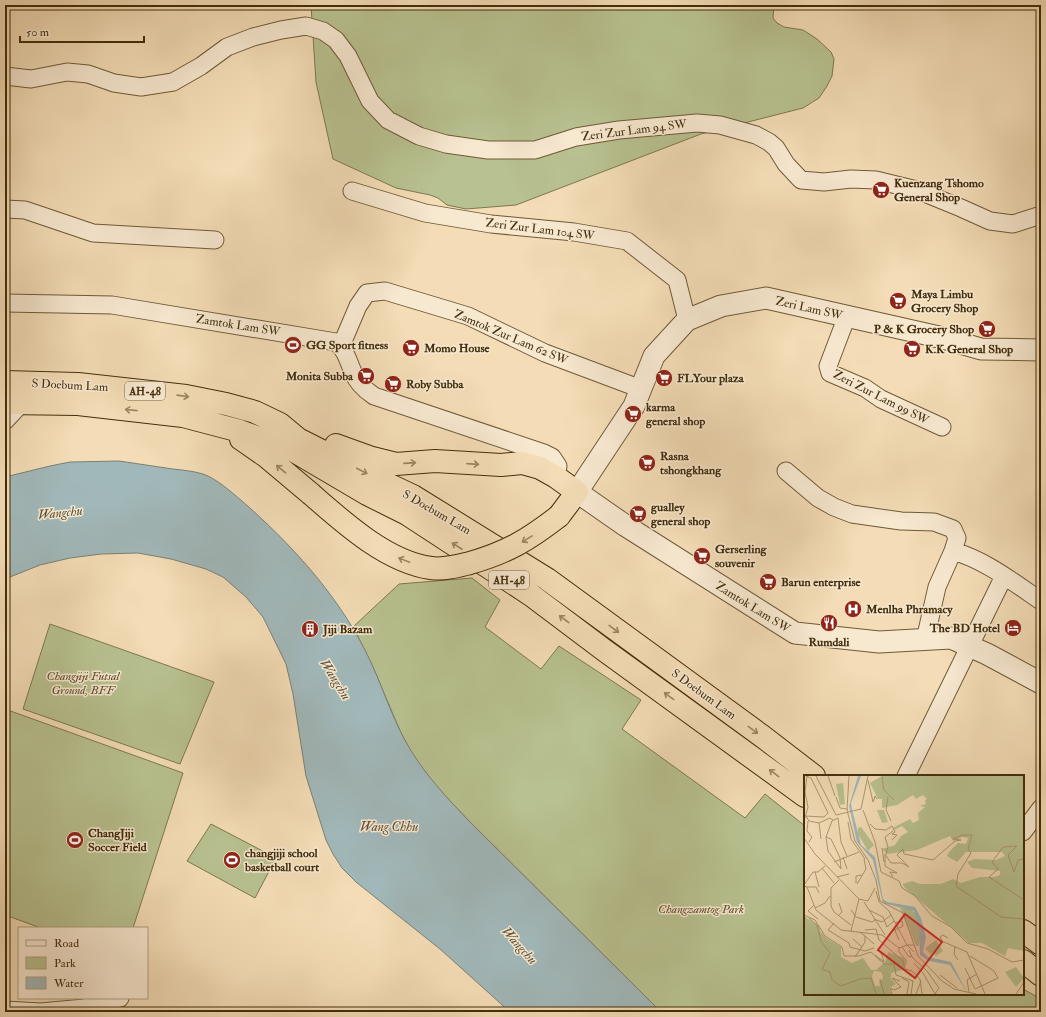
<svg xmlns="http://www.w3.org/2000/svg" width="1046" height="1017" font-family="'IM FELL Double Pica',serif">
  <style>
    .green { fill: #b8c190; stroke: #7e784e }
    .water { fill: #a1b8ba; stroke: #7b8174 }
    .lines { fill: none; stroke-linecap: round; stroke-linejoin: round }
    .minor-casing { stroke: #6f5a36; stroke-width: 19 }
    .tertiary-casing { stroke: #6f5a36; stroke-width: 23 }
    .trunk-casing { stroke: #432e0c; stroke-width: 24 }
    .minor { stroke: #f7e8d0; stroke-width: 17 }
    .tertiary { stroke: #f7e8d0; stroke-width: 21 }
    .trunk { stroke: #f3dcb6; stroke-width: 22 }
    .trunk-bridge-casing { stroke: #432e0c; stroke-width: 24; stroke-linecap: butt }
    .trunk-bridge { stroke: #f3dcb6; stroke-width: 22 }
    .oneway { stroke: #9b8561 }
    .labels { text-anchor: middle; stroke-width: 3; stroke-linejoin: round; paint-order: stroke }
    .shield { fill: #f7e8d0; stroke: #796647; stroke-width: 1 }
    .shield-label { font-size: 11px; font-weight: bold; fill: #432e0c }
    .street-label { font-size: 12px; fill: #432e0c; stroke: #f7e8d0 }
    .poi-label { font-size: 12px; font-weight: bold; fill: #432e0c; stroke: #f7e8d0; text-anchor: start }
    .park-label { font-size: 12px; font-style: italic; fill: #5a4b26; stroke: #f7e8d0 }
    .water-label { font-size: 13px; font-style: italic; fill: #5a5038; stroke: #f7e8d0 }
    .inset-road { fill: none; stroke: #ad9672; stroke-width: 1 }
    .view { fill: #d62828; fill-opacity: 0.15; stroke: #d62828; stroke-width: 2 }
    .inset-edge { fill: none; stroke: #432e0c; stroke-width: 2 }
  </style>
  <rect width="100%" height="100%" fill="#f3dcb6"/>
  <filter id="stains"><feTurbulence type="fractalNoise" baseFrequency=".005" numOctaves="4"/><feColorMatrix values="0 0 0 0 .2 0 0 0 0 .09 0 0 0 0 .02 0 0 0 .5 -.17"/></filter>
  <radialGradient id="worn" r=".72"><stop offset=".6" stop-color="#630" stop-opacity="0"/><stop offset="1" stop-color="#630" stop-opacity=".3"/></radialGradient>
  <path class="green" d="M311,5h463l-1,13 4,5 7,4 19,3 14,9 14,13 3,7 -2,17 -5,10 -8,12 -16,10 -102,26 -185,71 -50,4 -19,-4 -9,-7 -8,-3 -34,-7 -63,-29 -17,-77z
    M472,578l28,22 -15,27 56,42 18,-23 82,54 -19,29 123,89 20,-24 40,32v168h218v-5l18,10v13h-380l-190,-189c-22,-23 -45,-46 -62,-75 -10,-17 -17,-37 -25,-55 -9,-23 -20,-45 -31,-66l46,-43z
    M50,624l164,58 -34,82 -157,-55z
    M5,709l178,64 -50,155h-92l-36,-13z
    M211,824l65,34 -21,40 -68,-37z"/>
  <path class="water" d="M119,461c18,3 36,5 54,8 9,1 20,2 30,5 14,5 27,17 39,27 48,42 94,92 123,149 16,31 27,70 45,99 17,28 39,51 61,74l190,189h-151l-70,-63 -84,-67 -14,-14 -9,-14 -7,-14 -20,-64 -13,-82 -7,-30 -23,-47 -17,-20 -23,-20 -17,-8 -35,-10 -33,-6 -37,1 -31,4 -30,7 -35,14v-102l45,-11 20,-4z"/>
  <g class="lines">
    <defs>
      <path id="minor" d="M5,76l26,3 36,-7 21,2 26,9 27,4 32,-5 28,-16 26,-19 26,-10 28,-7 25,-4 17,5 13,9 12,16 22,45 18,19 31,16 27,8 42,6h47l41,-13 43,-7 78,-7 23,2 36,10 13,7 7,6 10,16 15,16 23,2 27,-3 25,1 41,10 44,18 29,13 23,3 28,-9
        M352,191l73,22 66,11 83,8 53,9 50,39 10,40
        M5,209l20,1 68,23 122,7
        M5,303l107,2 224,37c10,8 12,19 17,30 4,11 12,18 21,24l170,57 8,4 6,9 -2,11
        M847,316l-19,50 2,7 35,15 16,11 61,28
        M341,346l17,-40 9,-13 18,-2 83,25 77,37 96,36
        M5,421l17,-18
        M786,471l32,27 16,9 18,7 49,7 33,1 19,7 4,9 -4,13 -16,36 -12,53
        M953,551c32,9 60,31 88,50
        M906,776l98,-200
        M1023,832l18,-24
        M5,1010l36,2 43,-4 36,-10"/>
      <path id="tertiary" d="M1041,350l-60,-1 -42,-12 -173,-39 -45,8 -34,14 -33,36 -20,50 -57,86 49,34 169,107 84,9 72,-4 36,16 54,29"/>
      <path id="trunk" d="M5,382l73,2 108,12 40,8 29,8 25,12 18,15 79,40 36,17 134,83 215,157 52,40
        M5,403l73,1 105,12 57,15 54,20 73,43 40,20 124,81 73,55 201,146
        M241,439l26,18 44,37
        M336,445l36,13 24,6 39,-3 66,4 21,-2 18,5 16,9 21,15 -18,24
        M1023,931l18,13
        M1023,961l18,14"/>
    </defs>
    <use href="#minor" class="minor-casing"/>
    <use href="#tertiary" class="tertiary-casing"/>
    <use href="#trunk" class="trunk-casing"/>
    <use href="#minor" class="minor"/>
    <use href="#tertiary" class="tertiary"/>
    <use href="#trunk" class="trunk"/>
    <defs>
      <path id="trunk-bridge" d="M311,494c33,29 76,68 120,74 14,2 27,-2 39,-5 38,-11 58,-23 89,-47"/>
    </defs>
    <use href="#trunk-bridge" class="trunk-bridge-casing"/>
    <use href="#trunk-bridge" class="trunk-bridge"/>
  </g>
  <defs><path id="oneway-shaft" d="M-6 0H5M1.5-3L5.5 0L1.5 3" fill="none" stroke-width="1.6" stroke-linecap="round" stroke-linejoin="round"/></defs>
  <g class="oneway">
    <use href="#oneway-shaft" transform="translate(183 396) rotate(8)"/>
    <use href="#oneway-shaft" transform="translate(131 410) rotate(-174)"/>
    <use href="#oneway-shaft" transform="translate(410 463) rotate(-4)"/>
    <use href="#oneway-shaft" transform="translate(473 464) rotate(4)"/>
    <use href="#oneway-shaft" transform="translate(281 469) rotate(-140)"/>
    <use href="#oneway-shaft" transform="translate(362 471) rotate(28)"/>
    <use href="#oneway-shaft" transform="translate(527 539) rotate(148)"/>
    <use href="#oneway-shaft" transform="translate(457 546) rotate(-147)"/>
    <use href="#oneway-shaft" transform="translate(404 560) rotate(-158)"/>
    <use href="#oneway-shaft" transform="translate(564 619) rotate(-143)"/>
    <use href="#oneway-shaft" transform="translate(614 629) rotate(37)"/>
    <use href="#oneway-shaft" transform="translate(669 696) rotate(-144)"/>
    <use href="#oneway-shaft" transform="translate(753 730) rotate(36)"/>
    <use href="#oneway-shaft" transform="translate(774 773) rotate(-143)"/>
  </g>
  <defs>
    <symbol id="supermarket-disc" viewBox="-11 -11 22 22"><circle r="9.5" fill="#8f2418" stroke="#f7e8d0"/><path d="M-6-5.5h2.5l.6 2H6L4.5 2H-2.5L-4.4-4H-6ZM-1.5 3.2a1.3 1.3 0 1 0 .1 0ZM3 3.2a1.3 1.3 0 1 0 .1 0Z" fill="#fff"/></symbol>
    <symbol id="stadium-disc" viewBox="-11 -11 22 22"><circle r="9.5" fill="#8f2418" stroke="#f7e8d0"/><path d="M0-5a6.5 5 0 1 0 0 10a6.5 5 0 1 0 0-10ZM-3.5-1.8h7v3.6h-7Z" fill="#fff"/></symbol>
    <symbol id="hospital-disc" viewBox="-11 -11 22 22"><circle r="9.5" fill="#8f2418" stroke="#f7e8d0"/><path d="M-5-5h3v3.5h4V-5h3V5h-3V1.5h-4V5h-3Z" fill="#fff"/></symbol>
    <symbol id="restaurant-disc" viewBox="-11 -11 22 22"><circle r="9.5" fill="#8f2418" stroke="#f7e8d0"/><path d="M-5-6h1v4h1v-4h1v4h1v-4h1v5L-1.5 .5V6h-2V.5L-5-1ZM5-6V6H3V1.5H1.5Q1.5-4 5-6Z" fill="#fff"/></symbol>
    <symbol id="hotel-disc" viewBox="-11 -11 22 22"><circle r="9.5" fill="#8f2418" stroke="#f7e8d0"/><path d="M-6-4.5h1.5V1H6V5H4.5V3h-9V5H-6ZM-4 0a1.8 1.8 0 1 1 3.6 0ZM.5 0V-2.5h3Q6-2.5 6 0Z" fill="#fff"/></symbol>
    <symbol id="building-disc" viewBox="-11 -11 22 22"><circle r="9.5" fill="#8f2418" stroke="#f7e8d0"/><path d="M-4-6H4V6H1V3H-1V6H-4ZM-2.5-4.3h1.7v1.8h-1.7ZM.8-4.3h1.7v1.8H.8ZM-2.5-1h1.7V.8h-1.7ZM.8-1h1.7V.8H.8Z" fill="#fff"/></symbol>
  </defs>
  <g fill-rule="evenodd">
    <use href="#supermarket-disc" x="871" y="180" width="20" height="20"/>
    <use href="#supermarket-disc" x="888" y="291" width="20" height="20"/>
    <use href="#supermarket-disc" x="977" y="319" width="20" height="20"/>
    <use href="#stadium-disc" x="283" y="335" width="20" height="20"/>
    <use href="#supermarket-disc" x="401" y="338" width="20" height="20"/>
    <use href="#supermarket-disc" x="902" y="339" width="20" height="20"/>
    <use href="#supermarket-disc" x="356" y="366" width="20" height="20"/>
    <use href="#supermarket-disc" x="654" y="368" width="20" height="20"/>
    <use href="#supermarket-disc" x="383" y="374" width="20" height="20"/>
    <use href="#supermarket-disc" x="623" y="404" width="20" height="20"/>
    <use href="#supermarket-disc" x="637" y="453" width="20" height="20"/>
    <use href="#supermarket-disc" x="628" y="504" width="20" height="20"/>
    <use href="#supermarket-disc" x="692" y="546" width="20" height="20"/>
    <use href="#supermarket-disc" x="758" y="572" width="20" height="20"/>
    <use href="#hospital-disc" x="843" y="599" width="20" height="20"/>
    <use href="#restaurant-disc" x="819" y="613" width="20" height="20"/>
    <use href="#hotel-disc" x="1003" y="618" width="20" height="20"/>
    <use href="#building-disc" x="300" y="619" width="20" height="20"/>
    <use href="#stadium-disc" x="65" y="830" width="20" height="20"/>
    <use href="#stadium-disc" x="222" y="850" width="20" height="20"/>
  </g>
  <g class="labels">
    <g class="shield">
      <rect x="125" y="382" width="40" height="18" rx="3"/>
      <rect x="489" y="571" width="40" height="18" rx="3"/>
    </g>
    <g class="shield-label">
      <text x="145" y="395">AH-48</text>
      <text x="509" y="584">AH-48</text>
    </g>
    <g class="street-label">
      <text transform="translate(634 130) rotate(-7)" y="4">Zeri Zur Lam 94 SW</text>
      <text transform="translate(540 229) rotate(7)" y="4">Zeri Zur Lam 104 SW</text>
      <text transform="translate(809 308) rotate(13)" y="4">Zeri Lam SW</text>
      <text transform="translate(238 325) rotate(9)" y="4">Zamtok Lam SW</text>
      <text transform="translate(511 337) rotate(23)" y="4">Zamtok Zur Lam 62 SW</text>
      <text transform="translate(70 385) rotate(3)" y="4">S Doebum Lam</text>
      <text transform="translate(881 397) rotate(27)" y="4">Zeri Zur Lam 99 SW</text>
      <text transform="translate(437 512) rotate(30)" y="4">S Doebum Lam</text>
      <text transform="translate(753 607) rotate(32)" y="4">Zamtok Lam SW</text>
      <text transform="translate(704 694) rotate(36)" y="4">S Doebum Lam</text>
    </g>
    <g class="poi-label">
      <text x="894" y="187">Kuenzang Tshomo<tspan x="894" dy="14">General Shop</tspan></text>
      <text x="911" y="298">Maya Limbu<tspan x="911" dy="14">Grocery Shop</tspan></text>
      <text x="974" y="333" text-anchor="end">P &amp; K Grocery Shop</text>
      <text x="306" y="349">GG Sport fitness</text>
      <text x="424" y="352">Momo House</text>
      <text x="925" y="353">K.K General Shop</text>
      <text x="353" y="380" text-anchor="end">Monita Subba</text>
      <text x="677" y="382">FLYour plaza</text>
      <text x="406" y="388">Roby Subba</text>
      <text x="646" y="411">karma<tspan x="646" dy="14">general shop</tspan></text>
      <text x="660" y="460">Rasna<tspan x="660" dy="14">tshongkhang</tspan></text>
      <text x="651" y="511">gualley<tspan x="651" dy="14">general shop</tspan></text>
      <text x="715" y="553">Gerserling<tspan x="715" dy="14">souvenir</tspan></text>
      <text x="781" y="586">Barun enterprise</text>
      <text x="866" y="613">Menlha Phramacy</text>
      <text x="1000" y="632" text-anchor="end">The BD Hotel</text>
      <text x="323" y="633">Jiji Bazam</text>
      <text x="829" y="646" text-anchor="middle">Rumdali</text>
      <text x="88" y="837">ChangJiji<tspan x="88" dy="14">Soccer Field</tspan></text>
      <text x="245" y="857">changjiji school<tspan x="245" dy="14">basketball court</tspan></text>
    </g>
    <g class="park-label">
      <text x="83" y="680">Changjiji Futsal<tspan x="83" dy="14">Ground, BFF</tspan></text>
      <text x="701" y="913">Changzamtog Park</text>
    </g>
    <g class="water-label">
      <text transform="translate(60 512) rotate(-6)" y="5">Wangchu</text>
      <text transform="translate(336 679) rotate(58)" y="5">Wangchu</text>
      <text x="389" y="831">Wang Chhu</text>
      <text transform="translate(520 945) rotate(48)" y="5">Wangchu</text>
    </g>
  </g>
  <g transform="translate(804 775)">
    <rect width="220" height="220" fill="#f3dcb6"/>
    <path d="M78,1h142v175l-16,-3 -3,8 -23,-13h-13l-65,-56 -1,-3 9,-3 8,3h21l12,-5 8,4 19,-6h15l5,-2v-4l-28,-3 -5,-6 8,-3 21,1 9,-4 -3,-4h-36l-9,10 -10,-6 2,-4 9,-9 8,1 2,-6 -6,-1 -9,4 -3,-5 -33,14 -30,4 -5,-5 13,-4 6,-9 7,-4 -6,-6 -8,4 -1,-2 17,-9 3,4 6,-3 -1,-7 7,-6 -5,-1 6,-2 -1,-4 2,-1 -4,-4 -7,4 -3,-4 -16,10 -15,3v-9h-4l-8,-16zM39,8l2,21 -5,1 -4,-21zM73,35h7l4,12 -6,1zM57,52l13,18 -6,6 -10,-17v-6zM96,133l10,1 6,5 4,24 -1,8h-3zM0,141l16,11v4l6,7 15,9v10l11,6 11,-5 8,12h5l9,-8 3,-10 16,6 3,5 -4,7 -12,3v6l5,5 -7,4 2,6h-87zM70,196l7,1 2,4 -1,4 -3,1 1,5h-5l-3,-10zM132,165l7,11 -7,5 -3,-4 -3,2 -5,-6zM212,192l8,11 -8,9 -11,-15z" fill="#b8c190" fill-rule="evenodd"/>
    <path d="M54,1h3l-10,27 1,6 9,36 14,12 8,42 4,3 28,5 6,11 5,19 -3,15 5,5 23,5 17,32 -18,-29 -21,-4 -9,-6 -1,-24 -5,-20 -31,-8 -10,-43 -16,-18 -8,-36z" fill="#a1b8ba"/>
    <path class="inset-road" d="M2,1l5,2 17,35M12,1l20,39M24,1l7,20M78,1l2,14 10,10M64,5l5,22 2,-6 2,3M32,22l4,11 7,1 1,5M84,22l-2,13 5,11M57,34l7,-33M43,35l2,-34M59,35l12,32 6,30 18,9 3,7 13,8 17,20 19,11 16,16 21,6 24,13 12,-2M44,39l7,27 13,19 8,20 4,21 23,12 15,43 24,25 12,8 22,5M32,40l25,-6M1,41l19,1 4,-4M2,41l3,5 10,2 11,-5 3,2M34,43l3,24 6,14M0,46l4,-14 -3,-15 2,-16M4,46l-1,10 5,6 -3,5M44,47l3,17 14,20M15,48l2,16M66,49l5,5 11,1 6,-4 3,6 -3,2 5,1 -5,5M22,62l2,14 13,18 -1,-11 -9,-19 -5,-2 6,-16 6,-3M0,63l11,16 44,45 9,2 7,-13M78,73l2,14M82,79l2,-7 -3,-10 8,-6M39,82l4,12M220,84l-6,1 -4,12 -6,-17 9,-9 -14,1 -11,15 6,7 -9,8 35,23M30,87l25,-10M18,93l12,15M11,97l4,15M33,102l12,-3M89,102l-3,-5 7,1 -12,-7v-12l6,9h11l7,4 -12,-12 6,-6 1,5 29,6 22,-19 6,-1 -8,-1 9,-4h10l-4,14 3,4 -13,21 -2,12 45,31 23,2M35,105l-8,8v18l3,6 17,13M52,108v-7l6,-1M53,109l9,-15 -2,-10M0,110l9,-13h5l7,-6M0,111l3,1 9,23 25,20 41,5 17,13 8,-3 -18,-34 -10,-9 -3,-11M3,112h9l3,6M60,127l21,33M35,128l3,9 -3,3M10,130l-6,6 10,8M11,133l10,-5 5,-7M47,135l5,7 16,5 3,-2M65,135l14,7 4,10 7,-6M0,140l11,5 10,16 17,11 2,9h15l12,-4 13,12h10l2,11 17,6 -2,13M5,143l8,7 4,16 9,12 -8,16 8,3 2,8 9,6 19,-7 11,-1 5,16M70,144l8,3 9,-7M30,148l-6,7 21,13 1,4 15,4 9,-3M90,153l5,12M61,155l11,-1 3,11 24,21 2,8 7,2 8,8 2,15M91,155l8,-4 -1,-5 -7,2M47,156l8,-32M61,161l9,8M49,164l9,8M133,164l30,13 18,42M138,166l-2,-4 3,-2 5,3M110,170h-7l7,7M98,172l7,10 3,-1M151,172l-1,7 4,6M95,173v4l8,9M105,175l3,7 15,14 12,17 -4,6M71,180l9,7 -3,-10M166,181l24,15 4,7 -23,11M51,182l10,-15v-6l-4,-3M110,188l9,10 12,21M161,193l10,21M136,200l17,13M98,203l7,4 -2,12M76,204l4,15M96,206l-8,-3 9,9M165,217l-2,-12 10,-6M88,219l-2,-6 4,2 7,-3M112,219l5,-13M212,219l8,-12"/>
    <path class="view" d="M101,139l37,28 -27,36 -37,-28z"/>
    <rect width="220" height="220" class="inset-edge"/>
  </g>
  <rect width="1046" height="1017" fill="none" stroke="#f3dcb6" stroke-width="20"/>
  <rect x="6" y="6" width="1034" height="1005" fill="none" stroke="#432e0c" stroke-width="2"/>
  <rect x="10" y="10" width="1026" height="997" fill="none" stroke="#432e0c"/>
  <rect x="18" y="927" width="130" height="72" fill="#f7e8d0" stroke="#af9e82"/>
  <rect x="26" y="940" width="20" height="6" fill="#f7e8d0" stroke="#af9e82"/>
  <text x="54" y="947" font-size="12" fill="#432e0c">Road</text>
  <rect x="26" y="957" width="20" height="12" fill="#b8c190" stroke="#af9e82"/>
  <text x="54" y="967" font-size="12" fill="#432e0c">Park</text>
  <rect x="26" y="977" width="20" height="12" fill="#a1b8ba" stroke="#af9e82"/>
  <text x="54" y="987" font-size="12" fill="#432e0c">Water</text>
  <path d="M20 36v6h124v-6" fill="none" stroke="#432e0c" stroke-width="2"/>
  <text x="26" y="36" font-size="12" fill="#432e0c" stroke="#f7e8d0" stroke-width="3" paint-order="stroke">50 m</text>
  <rect width="100%" height="100%" filter="url(#stains)"/>
  <rect width="100%" height="100%" fill="url(#worn)"/>
</svg>
